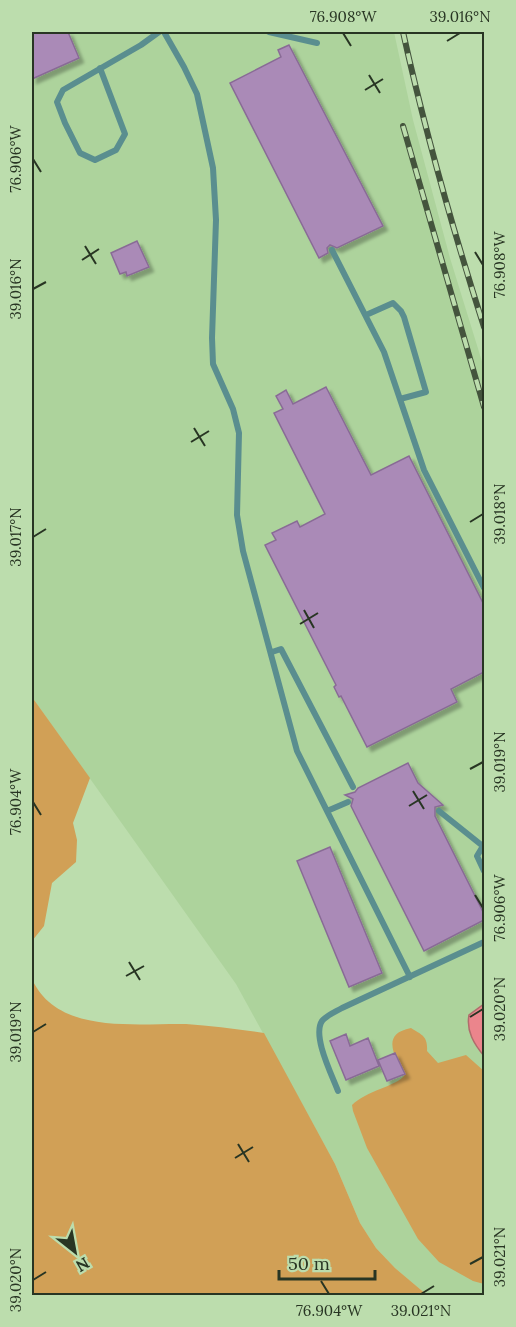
<svg xmlns="http://www.w3.org/2000/svg" width="516" height="1327" font-family="Lora,serif">
  <style>
    .built { fill: #add39c }
    .green { fill: #d1a056 }
    .water { fill: #eb858c; stroke: #b06d6c; stroke-width: 1.5 }
    .building { fill: #aa8ab7; stroke: #896b96; stroke-width: 1.5; filter: url(#shadow) }
    .lines { fill: none; stroke-linecap: round; stroke-linejoin: round }
    .lane { stroke: #5a8e8f; stroke-width: 6 }
    .rail-casing { stroke: #44543d; stroke-width: 6 }
    .rail { stroke: #bcddad; stroke-width: 4; stroke-dasharray: 11; stroke-linecap: butt }
    .ticks { fill: none; stroke: #283523; stroke-width: 2 }
    .neatline { fill: none; stroke: #283523; stroke-width: 2 }
    .ticks-label { font-size: 15px; text-anchor: middle; fill: #283523 }
  </style>
  <defs>
    <filter id="shadow"><feDropShadow dx="4.5" dy="4.5" stdDeviation="1.5" flood-color="#0004"/></filter>
  </defs>
  <rect width="100%" height="100%" fill="#bcddad"/>
  <path class="built" d="M32,32h362l19,88 37,138 34,110v927h-57l-32,-27 -19,-20 -16,-25 -25,-59 -99,-180 -204,-287z"/>
  <path class="green" d="M32,697l58,81 -17,45 4,17 -1,22 -24,21 -8,43 -12,15z
    M32,979c25,56 104,44 154,45 26,2 52,5 78,9l71,131 25,59 16,25 19,20 32,27h-395z
    M411,1028c11,7 17,8 16,23l11,12 28,-8 18,16v213l-11,-3 -34,-19 -21,-23 -51,-91 -14,-37 -1,-6c14,-14 44,-19 52,-29 -9,-20 -24,-42 7,-48z"/>
  <path class="water" d="M484,1004v52c-10,-12 -18,-25 -15,-41z"/>
  <path class="building" d="M32,32h36l11,26 -47,21z
    M289,45l94,181 -46,22 -7,-3 -3,3 1,5 -9,5 -89,-175 51,-26 -3,-7z
    M137,241l12,26 -22,9 -1,-4 -6,2 -9,-21z
    M326,387l45,88 38,-19 75,149v67l-33,17 6,13 -90,45 -26,-51 -2,1 -5,-10 2,-2 -71,-140 11,-5 -4,-7 25,-12 3,6 25,-13 -51,-101 9,-4 -7,-13 10,-6 7,14z
    M408,763l10,20 25,22 -8,2v9l49,98v6l-60,31 -73,-145 2,-7 -8,-4 10,-3 3,-4z
    M330,847l52,126 -33,14 -52,-126z
    M346,1034l4,12 18,-8 11,28 -33,14 -16,-39z
    M395,1053l10,21 -18,7 -9,-21z"/>
  <g class="lines">
    <path class="lane" d="M164,32l20,35 13,27 16,74 3,52 -4,118 1,26 20,45 6,24 -2,82 6,36 54,200 113,226
      M269,32l48,11
      M100,68l25,66 -9,16 -21,10 -15,-7 -15,-30 -8,-21 6,-12 78,-45 18,-13
      M332,250l52,102 40,118 60,118
      M366,315l27,-12 8,8 3,6 22,75 -26,7
      M272,652l9,-3 72,138
      M327,811l21,-9
      M439,811l45,36
      M483,846l-6,10 7,15
      M338,1091c-6,-16 -26,-55 -16,-70 5,-6 13,-9 20,-13l142,-66"/>
    <defs>
      <path id="rail" d="M403,32c22,99 50,198 81,295
        M403,126l81,281"/>
    </defs>
    <use href="#rail" class="rail-casing"/>
    <use href="#rail" class="rail"/>
  </g>
  <path class="ticks" d="M343,33l8,13M447,41l13,-8M369,75l11,18M365,90l18,-11M33,159l8,13M85,246l11,18M475,252l8,13M82,260l17,-11M33,289l13,-7M194,428l11,18M191,442l18,-11M470,522l13,-8M33,537l13,-8M304,610l10,18M300,624l18,-11M470,769l13,-7M413,791l11,18M33,802l8,13M409,806l18,-11M475,895l8,13M129,962l11,18M126,976l18,-10M470,1017l13,-8M33,1032l13,-8M238,1144l11,18M235,1158l18,-11M470,1264l13,-7M33,1280l13,-8M321,1281l8,13M421,1294l13,-8"/>
  <rect width="516" height="1327" fill="none" stroke="#bcddad" stroke-width="66"/>
  <g transform="translate(75 1252) rotate(149)" stroke="#bcddad" stroke-width="4.5" paint-order="stroke">
  <path d="M0-4.5L10 22L0 15L-10 22Z" fill="#283523"/>
  <text y="-9" font-size="16" font-weight="bold" text-anchor="middle" fill="#283523">N</text>
  </g>
  <path d="M279 1270v9h96v-9" fill="none" stroke="#283523" stroke-width="3"/>
  <text x="288" y="1270" font-size="18" fill="#283523" stroke="#bcddad" stroke-width="4.5" paint-order="stroke">50 m</text>
  <rect x="33" y="33" width="450" height="1261" class="neatline"/>
  <g class="ticks-label">
    <text x="343" y="22">76.908°W</text>
    <text x="460" y="22">39.016°N</text>
    <text transform="translate(16 159) rotate(-90)" y="5">76.906°W</text>
    <text transform="translate(500 265) rotate(-90)" y="5">76.908°W</text>
    <text transform="translate(16 289) rotate(-90)" y="5">39.016°N</text>
    <text transform="translate(500 514) rotate(-90)" y="5">39.018°N</text>
    <text transform="translate(16 537) rotate(-90)" y="5">39.017°N</text>
    <text transform="translate(500 762) rotate(-90)" y="5">39.019°N</text>
    <text transform="translate(16 802) rotate(-90)" y="5">76.904°W</text>
    <text transform="translate(500 908) rotate(-90)" y="5">76.906°W</text>
    <text transform="translate(500 1009) rotate(-90)" y="5">39.020°N</text>
    <text transform="translate(16 1032) rotate(-90)" y="5">39.019°N</text>
    <text transform="translate(500 1257) rotate(-90)" y="5">39.021°N</text>
    <text transform="translate(16 1280) rotate(-90)" y="5">39.020°N</text>
    <text x="329" y="1316">76.904°W</text>
    <text x="421" y="1316">39.021°N</text>
  </g>
</svg>
